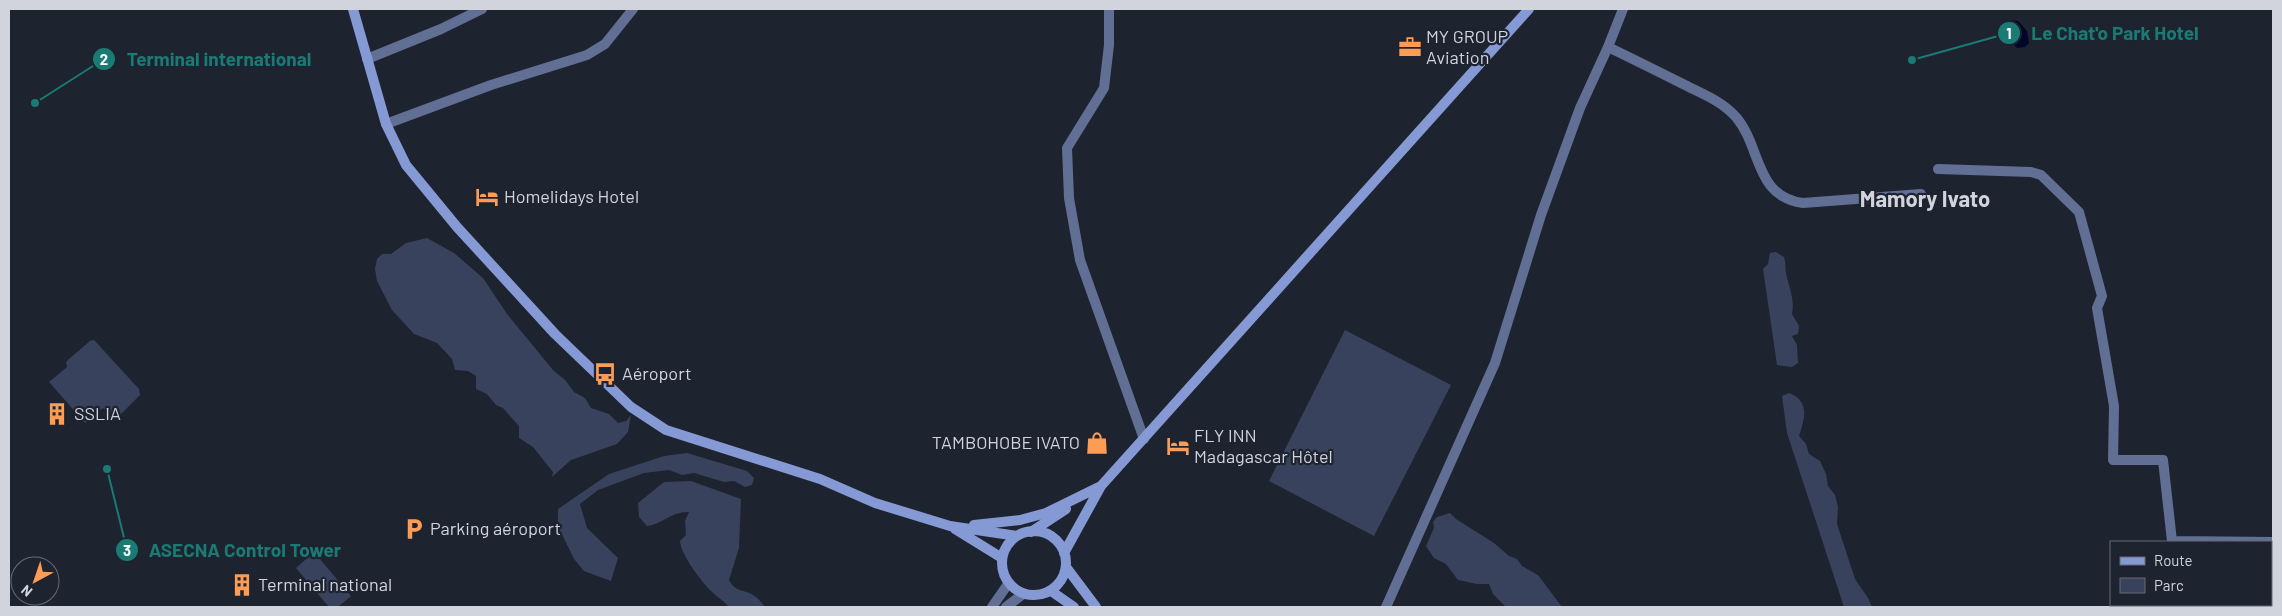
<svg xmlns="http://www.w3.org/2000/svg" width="2282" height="616" font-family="Barlow,sans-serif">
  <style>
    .green { fill: #39425c }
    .water { fill: #030629 }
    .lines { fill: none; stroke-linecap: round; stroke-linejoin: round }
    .minor { stroke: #626f94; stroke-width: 10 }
    .tertiary { stroke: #626f94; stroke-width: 10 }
    .secondary { stroke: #859ad5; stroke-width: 10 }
    .labels { text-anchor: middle; stroke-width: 4.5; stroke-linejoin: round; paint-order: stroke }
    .poi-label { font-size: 18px; fill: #d1d4dd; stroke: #1e2330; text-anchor: start }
    .district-label { font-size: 22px; font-weight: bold; fill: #d1d4dd; stroke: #1e2330 }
    .leader { fill: none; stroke: #197b74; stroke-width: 2 }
    .callout-dot { fill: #197b74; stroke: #1e2330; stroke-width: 2 }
    .mark-label { font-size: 15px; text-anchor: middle; font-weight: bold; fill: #fff }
    .callout-label { font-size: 19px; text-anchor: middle; font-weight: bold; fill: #197b74; stroke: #1e2330; stroke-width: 4.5; stroke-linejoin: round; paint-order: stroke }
  </style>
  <rect width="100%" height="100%" fill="#1e2330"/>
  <path class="green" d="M427,238l27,15 29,25 24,36 46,56 12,10 9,12 11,6 6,10 18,6 9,9 8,-2 5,-6 -3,17 -11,12 -46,16 -19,17 1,-5 -20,-25 -14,-9v-12l-16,-18 -7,-3 -9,-11 -11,-5v-13l-8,-5 -13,-1 -3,-11 -15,-16 -23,-9 -22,-24 -15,-29 -2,-12 2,-10 5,-5h9l15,-11z
    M1776,252l8,5c2,6 1,10 2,16 3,15 9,26 6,41l7,12 -1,8 -6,2 5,9 1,18 -6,4 -15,-2 -14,-96 5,-5 2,-11z
    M1345,330l106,55 -77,151 -105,-55z
    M94,340l45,49 1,6 -21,21 -7,1 -9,-9 -18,15 -36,-41 18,-15 -1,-5 3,-3 21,-18z
    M1789,393c21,8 16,26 10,43l7,8 3,10 11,7 6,13 2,12 7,9 3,12 -1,17 18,55 13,19 4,9h-28l-57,-174 -5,-37z
    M687,453l60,18 7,7 -2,7 -7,2 -11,-6 -10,1 -30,-9 -12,2 -13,-5 -25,3 -46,17 -18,14 7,24 31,30 -7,23 -27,-10 -10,-12 -16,-33v-17l51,-35 55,-18z
    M691,481l50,18 -2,49 -10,32c7,13 15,9 24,15 5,3 9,8 12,12h-36c-5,-6 -12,-10 -18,-16 -10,-10 -30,-36 -31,-50l6,-6 -1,-14 4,-9c-17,-1 -26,12 -42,14l-8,-9 -1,-14 26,-21z
    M1450,513l6,6 38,24 15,13 8,3 5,7 16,9 24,32h-56l-13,-13 -4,-10h-12l-19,-4 -12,-16 -12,-6 -8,-12 8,-18 -1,-6 4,-5z
    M314,552l37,44 -13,11h-9l-33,-39z"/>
  <path class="water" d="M2010,20l8,1 9,10 2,12 -4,4 -8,1c-6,-5 -11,-17 -12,-24z"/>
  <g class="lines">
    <path class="minor" d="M1109,9v36l-5,43 -37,60 2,50 11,62 64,179
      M1608,47c25,12 49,24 73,36 19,10 40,17 55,34 26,31 18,79 67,86l118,-9
      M367,59l74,-30 41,-20
      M386,124l105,-39 96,-30 18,-11 28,-35
      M1938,169l93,3 10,3 38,37 23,84 -5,12 17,98 -1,54h50l9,81 101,1
      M1386,607l109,-244 46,-148 39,-107 28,-61 15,-38"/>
    <path class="tertiary" d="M992,607l16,-23
      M1006,607l17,-13"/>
    <path class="secondary" d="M353,9l33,115 20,41 51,62 98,107 76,73 35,23 154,49 55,24 75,23 67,10
      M974,525l46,-5 26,-7 55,-27
      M955,529l47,29
      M1002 563a32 32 0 1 1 64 0a32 32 0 1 1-64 0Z
      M1031,532l35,-23
      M1064,553l37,-67 428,-477
      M1066,567l30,40
      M1051,591l23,16"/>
  </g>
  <defs>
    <symbol id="office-bare" viewBox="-9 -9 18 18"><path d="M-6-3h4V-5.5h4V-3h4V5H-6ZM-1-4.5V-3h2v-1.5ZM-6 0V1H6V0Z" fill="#fd9d55" stroke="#1e2330" stroke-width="2.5" paint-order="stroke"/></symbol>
    <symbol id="hotel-bare" viewBox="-9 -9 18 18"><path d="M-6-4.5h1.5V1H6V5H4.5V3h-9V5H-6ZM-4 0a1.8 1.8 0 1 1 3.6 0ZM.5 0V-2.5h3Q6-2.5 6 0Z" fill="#fd9d55" stroke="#1e2330" stroke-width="2.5" paint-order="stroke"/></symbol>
    <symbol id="bus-bare" viewBox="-9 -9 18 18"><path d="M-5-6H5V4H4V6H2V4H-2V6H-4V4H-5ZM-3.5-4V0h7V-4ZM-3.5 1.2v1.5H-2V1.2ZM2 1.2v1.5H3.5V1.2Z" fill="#fd9d55" stroke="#1e2330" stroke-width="2.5" paint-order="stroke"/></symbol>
    <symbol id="building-bare" viewBox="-9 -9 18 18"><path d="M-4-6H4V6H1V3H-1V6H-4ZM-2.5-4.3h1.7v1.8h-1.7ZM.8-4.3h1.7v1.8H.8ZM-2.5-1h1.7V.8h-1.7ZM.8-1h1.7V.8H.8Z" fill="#fd9d55" stroke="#1e2330" stroke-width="2.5" paint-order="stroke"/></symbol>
    <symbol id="shop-bare" viewBox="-9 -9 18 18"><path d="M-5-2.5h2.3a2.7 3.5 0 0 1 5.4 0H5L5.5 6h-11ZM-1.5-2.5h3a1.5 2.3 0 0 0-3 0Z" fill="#fd9d55" stroke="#1e2330" stroke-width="2.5" paint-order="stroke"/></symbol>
    <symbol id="parking-bare" viewBox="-9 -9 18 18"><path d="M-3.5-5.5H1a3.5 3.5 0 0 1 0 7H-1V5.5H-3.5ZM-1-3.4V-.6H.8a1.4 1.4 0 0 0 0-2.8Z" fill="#fd9d55" stroke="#1e2330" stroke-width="2.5" paint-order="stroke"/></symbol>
  </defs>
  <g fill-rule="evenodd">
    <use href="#office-bare" x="1394" y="31" width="32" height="32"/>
    <use href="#hotel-bare" x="471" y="181" width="32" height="32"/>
    <use href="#bus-bare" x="589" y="358" width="32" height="32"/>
    <use href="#building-bare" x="41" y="398" width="32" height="32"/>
    <use href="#shop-bare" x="1081" y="427" width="32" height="32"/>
    <use href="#hotel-bare" x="1162" y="430" width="32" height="32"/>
    <use href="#parking-bare" x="398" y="513" width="32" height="32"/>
    <use href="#building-bare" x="226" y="569" width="32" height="32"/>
  </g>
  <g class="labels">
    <g class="poi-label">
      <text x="1426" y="43">MY GROUP<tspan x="1426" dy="21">Aviation</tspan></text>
      <text x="504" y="203">Homelidays Hotel</text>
      <text x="622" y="380">Aéroport</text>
      <text x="74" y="420">SSLIA</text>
      <text x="1194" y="442">FLY INN<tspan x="1194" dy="21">Madagascar Hôtel</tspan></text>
      <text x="1080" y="449" text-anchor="end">TAMBOHOBE IVATO</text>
      <text x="430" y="535">Parking aéroport</text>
      <text x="258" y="591">Terminal national</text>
    </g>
    <g class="district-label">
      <text x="1925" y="207">Mamory Ivato</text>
    </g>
  </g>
  <path class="leader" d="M1912 60L2009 33M35 103L104 59M107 469L127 550"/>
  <g class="callout-dot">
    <circle cx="1912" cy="60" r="5"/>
    <circle cx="35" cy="103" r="5"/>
    <circle cx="107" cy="469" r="5"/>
    <circle cx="2009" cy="33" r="12"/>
    <circle cx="104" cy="59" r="12"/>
    <circle cx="127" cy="550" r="12"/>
  </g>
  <g class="mark-label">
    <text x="2009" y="39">1</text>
    <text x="104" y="65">2</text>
    <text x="127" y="556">3</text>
  </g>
  <g class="callout-label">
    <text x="2115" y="40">Le Chat'o Park Hotel</text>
    <text x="219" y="66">Terminal international</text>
    <text x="245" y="557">ASECNA Control Tower</text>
  </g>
  <rect width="2282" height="616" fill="none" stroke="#d1d4dd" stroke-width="20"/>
  <rect x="2110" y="541" width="162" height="65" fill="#1e2330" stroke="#666a75"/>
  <rect x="2120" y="557" width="25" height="8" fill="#859ad5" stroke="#666a75"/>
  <text x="2154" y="566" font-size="15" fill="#d1d4dd">Route</text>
  <rect x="2120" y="578" width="25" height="15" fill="#39425c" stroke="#666a75"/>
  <text x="2154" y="591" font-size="15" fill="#d1d4dd">Parc</text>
  <g transform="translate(35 581) rotate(220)"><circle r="24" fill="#1e2330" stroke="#666a75"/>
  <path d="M0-4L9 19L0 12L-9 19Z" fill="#fd9d55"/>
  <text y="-8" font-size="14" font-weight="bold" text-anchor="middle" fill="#d1d4dd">N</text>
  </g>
</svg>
